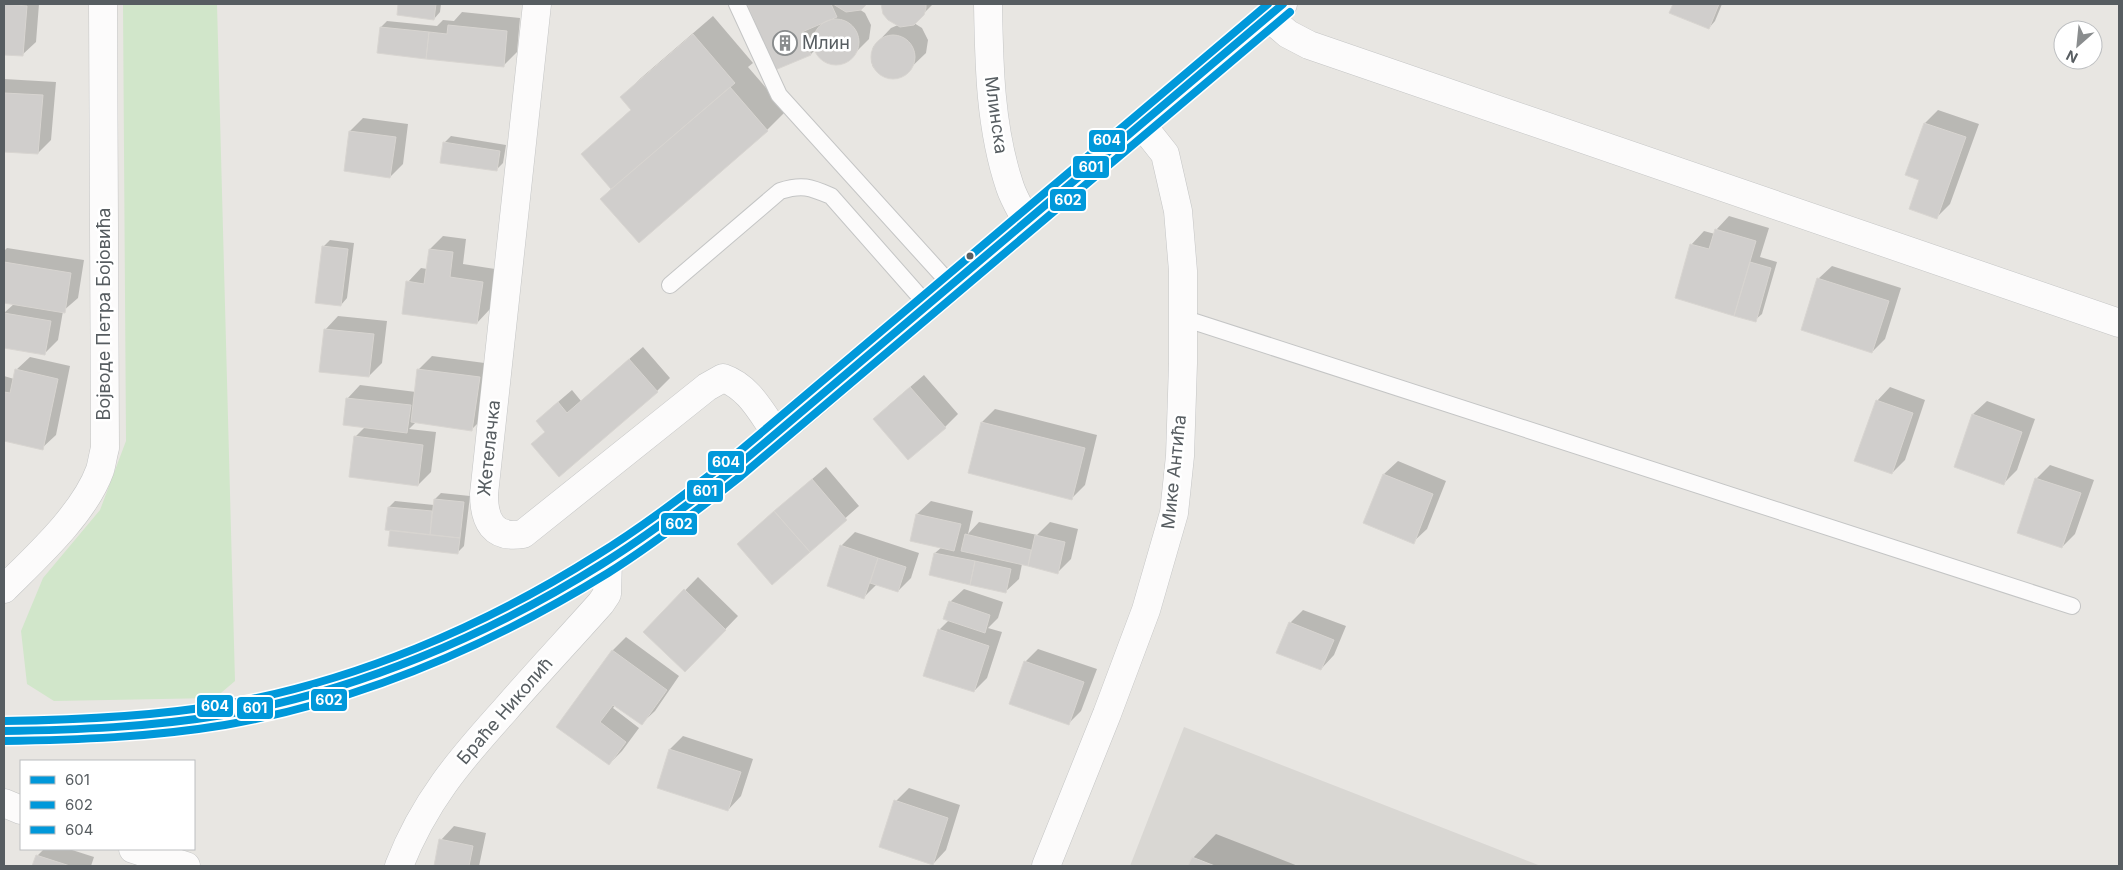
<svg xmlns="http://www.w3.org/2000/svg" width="2123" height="870" font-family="Inter,sans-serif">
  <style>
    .industrial { fill: #d9d7d3 }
    .green { fill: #d1e6ca }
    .shadow { fill: #0003 }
    .building { fill: #d0cecc; stroke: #d8d5d1 }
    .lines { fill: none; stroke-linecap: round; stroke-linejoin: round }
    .lane-casing { stroke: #c4c5c5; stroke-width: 18 }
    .street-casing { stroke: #c4c5c5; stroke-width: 29 }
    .secondary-casing { stroke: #c4c5c4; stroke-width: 29 }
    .lane { stroke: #fcfbfb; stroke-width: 16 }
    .street { stroke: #fcfbfb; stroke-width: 28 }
    .secondary { stroke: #fcfbfb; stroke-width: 28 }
    .bus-1-casing { stroke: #fff; stroke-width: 11 }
    .bus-2-casing { stroke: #fff; stroke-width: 11 }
    .bus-3-casing { stroke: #fff; stroke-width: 11 }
    .bus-1 { stroke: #0098da; stroke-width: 8 }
    .bus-2 { stroke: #0098da; stroke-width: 8 }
    .bus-3 { stroke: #0098da; stroke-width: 8 }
    .bus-dot { fill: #575d61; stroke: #fff; stroke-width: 2 }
    .labels { text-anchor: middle; stroke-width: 5; stroke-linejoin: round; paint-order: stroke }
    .poi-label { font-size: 18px; fill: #575d61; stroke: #fff; text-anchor: start }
    .street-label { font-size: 18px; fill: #575d61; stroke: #fff }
    .line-badge { stroke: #fff; stroke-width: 2 }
    .badge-label { font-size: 14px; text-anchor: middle; font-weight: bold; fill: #fff }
  </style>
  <rect width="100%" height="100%" fill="#e8e6e2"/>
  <path class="industrial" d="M1184,727l357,139h-411z"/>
  <path class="green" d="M123,4h94l18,677 -20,17 -161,3 -27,-17 -6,-53 22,-53 57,-68 26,-69z"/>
  <path class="shadow" d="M4,4h35l-3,38 -14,13 -18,-1z
    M399,4h42l-1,8 -6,7 -36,-5z
    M748,4h117l-6,5 6,4 6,12 -2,14 -23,23 -6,2 -14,-2 -10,-13 -5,5 -35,15z
    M883,4h50l-19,19 8,5 6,12 -2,13 -24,23 -6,2 -13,-2 -10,-9 -2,-6 2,-14 18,-19 7,-3 -13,-11z
    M1674,4h48l-7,17 -6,7 -38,-15z
    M462,12l58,6 -3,34 -14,14 -122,-39 6,-6 50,5 6,-6 11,1z
    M713,16l40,47 -5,4 38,44 -19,19 -128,111 -37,-42 10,-11 -30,-34 50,-45 -10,-12 19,-19z
    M4,79l52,3 -5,58 -13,13 -34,-3z
    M1938,110l41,14 -29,80 -13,13 -16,-37 -15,-6 19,-51z
    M363,118l45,6 -5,40 -13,13 -40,-46z
    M451,136l55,9 -3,18 -7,7 -52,-27z
    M1729,216l40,12 -9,29 17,5 -15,52 -7,6 -79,-23 15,-52 13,-14 11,3 1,-4z
    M443,236l23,3 -3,25 32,5 -5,40 -13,14 -69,-41 13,-14 6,1 3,-20z
    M330,240l24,3 -7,55 -6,7 -17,-59z
    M7,248l77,12 -6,38 -15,13 -5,29 -13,13 -41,-6v-34l11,-10 -11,-1v-51z
    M1832,266l69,22 -16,51 -13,13 -54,-73z
    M338,316l49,5 -5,42 -13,13 -44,-46z
    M643,347l27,31 -13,13 -124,53 13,-13 -8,-10 13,-13 21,-18 9,11z
    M432,356l60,8 -7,52 -13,13 -56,-7 -7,7 27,3 -5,40 -13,13 -63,-48 10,-10 -18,-28 13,-14 56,7 2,-22z
    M30,357l40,9 -14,69 -14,13 -38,-8v-64l10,3 2,-9z
    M924,375l34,39 -13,13 -57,-21z
    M1890,387l35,13 -20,60 -13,13 -15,-72z
    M1987,401l48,18 -18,51 -13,13 -49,-17 18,-52z
    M995,409l102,26 -12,50 -13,13 -90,-76z
    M1398,461l48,20 -19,48 -14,13 -48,-19 19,-49z
    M2050,465l44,15 -19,54 -13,13 -26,-68z
    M826,467l33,39 -87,77 -20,-52z
    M441,493l29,3 -6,50 -6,6 -67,-23 -2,-22 6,-6 39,4 1,-6z
    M931,501l42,10 -5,23 11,-12 58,13 13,-13 28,7 -7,30 -13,13 -36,-8 -3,15 -14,13 -70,-39 7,-6 -31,-7 6,-26z
    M855,532l64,21 -8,25 -13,13 -21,-7 -13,13 -36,-12 14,-40z
    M698,577l40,39 -53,55 -40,-39z
    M964,589l39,13 -5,16 -10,10 14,4 -15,46 -13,13 -35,-61 10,-10 1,-18z
    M1303,610l43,16 -12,29 -13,14 -31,-46z
    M626,637l53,39 -24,35 -14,13 -26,-19 -2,3 26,20 -17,23 -13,13 -52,-37 56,-77z
    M1038,649l59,20 -16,42 -13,13 -43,-62z
    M683,736l70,23 -12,37 -13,14 -58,-61z
    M909,788l51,17 -14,45 -13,14 -37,-63z
    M454,826l32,7 -7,33h-44l6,-26z
    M1216,834l82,32h-109l4,-8z
    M44,849h25l25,8 -3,9h-58l4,-10z"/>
  <path class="building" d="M4,4l23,2 -4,50 -19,-1z
    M398,4h38l-2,16 -37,-5z
    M747,4h84l6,13 -35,15 9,23 -36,15z
    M833,4h34l-6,6 -15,2z
    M881,4h45v4l-2,7 -10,10 -14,2 -12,-7 -5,-6z
    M1673,4h46l-10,25 -40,-16z
    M813 42a23 23 0 1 1 46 0a23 23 0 1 1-46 0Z
    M448,25l59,6 -3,36 -78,-8 3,-27 18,2z
    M380,27l49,5 -3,27 -49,-6z
    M693,34l42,49 -124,106 -30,-35 50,-44 -11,-13z
    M871 57a22 22 0 1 1 44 0a22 22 0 1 1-44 0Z
    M730,87l38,44 -129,112 -39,-44z
    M4,93l39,2 -5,59 -34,-2z
    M1924,123l42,14 -29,82 -28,-10 10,-29 -14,-5z
    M349,131l47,6 -6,41 -46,-7z
    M443,142l57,9 -3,20 -57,-8z
    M1715,229l41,12 -22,75 -59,-18 15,-54 19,5z
    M322,246l26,3 -7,57 -26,-3z
    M429,249l24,3 -3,25 33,5 -6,42 -75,-10 4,-33 18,3z
    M4,262l67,11 -6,40 -61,-10z
    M1750,262l21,6 -15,54 -22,-6z
    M1817,278l72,23 -17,52 -71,-23z
    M4,313l47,8 -6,34 -41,-7z
    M324,329l50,5 -5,43 -50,-5z
    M629,359l29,33 -99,85 -28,-33 14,-12 -9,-11 22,-19 9,11z
    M15,369l43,10 -15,71 -39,-9v-49l6,1z
    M417,369l63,8 -8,54 -61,-9z
    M910,387l36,41 -38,32 -35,-41z
    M346,398l65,7 -4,28 -64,-8z
    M1876,400l37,13 -21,61 -38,-13z
    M1972,414l50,18 -18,53 -50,-18z
    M981,422l104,26 -13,52 -104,-27z
    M354,436l69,9 -5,41 -69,-9z
    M1383,474l50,20 -19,50 -51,-21z
    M2035,478l46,15 -19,55 -45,-15z
    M812,479l35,41 -37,32 -36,-41z
    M434,499l30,3 -4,36 -30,-3z
    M388,507l44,4 -2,24 -45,-5z
    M774,511l36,41 -38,33 -35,-41z
    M916,514l45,10 -7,27 -44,-10z
    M390,530l70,8 -2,16 -70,-8z
    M965,534l66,16 -3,16 -67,-15z
    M1035,535l30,7 -7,32 -30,-8z
    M840,545l38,13 -14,41 -37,-13z
    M934,553l41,8 -5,24 -41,-10z
    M878,558l28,9 -8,25 -28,-9z
    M975,561l36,8 -5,24 -36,-8z
    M684,589l42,41 -41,42 -42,-40z
    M949,601l41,14 -5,18 -42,-14z
    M1289,622l45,18 -13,30 -45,-17z
    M938,629l51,17 -15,46 -51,-16z
    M612,650l55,40 -25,35 -29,-20 -13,17 26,20 -17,23 -53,-38z
    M1024,661l60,21 -15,43 -60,-21z
    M669,749l72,23 -13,39 -71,-23z
    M894,800l54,18 -15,47 -54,-18z
    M439,839l34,7 -4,20h-35z
    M36,855l34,11h-38z
    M1192,857l23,9h-27z"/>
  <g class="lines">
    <defs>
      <path id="lane" d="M737,4l42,91 173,191
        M670,285l110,-94c22,-7 30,-4 51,5l97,110
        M1183,318l889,288"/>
      <path id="street" d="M537,4l-53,490c0,27 9,45 39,40l184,-147 16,-9c26,9 38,34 53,55
        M988,4c1,61 2,124 22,183 4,12 11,23 17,35
        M1268,17l20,17 21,11 810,278
        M4,589c32,-32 80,-75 96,-119 2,-7 3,-15 5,-22l-2,-444
        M4,803l17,7
        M133,849l53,17
        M399,866c25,-64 60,-105 106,-156 31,-36 64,-71 96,-107l6,-9 1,-34
        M1046,866l61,-152 39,-104 28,-97 6,-57 3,-93v-92l-5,-60 -13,-57 -23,-29"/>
      <path id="secondary" d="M4,731c83,0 168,-5 249,-22 106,-23 210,-65 304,-118 126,-70 234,-170 344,-262 128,-108 255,-216 382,-325"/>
    </defs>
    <use href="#lane" class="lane-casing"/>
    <use href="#street" class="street-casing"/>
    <use href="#secondary" class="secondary-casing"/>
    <use href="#lane" class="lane"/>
    <use href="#street" class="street"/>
    <use href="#secondary" class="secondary"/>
    <defs>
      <path id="bus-1" d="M4,731c73,-1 146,-4 219,-16 134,-24 264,-79 379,-151 47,-29 90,-62 133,-96l548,-464"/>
      <path id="bus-2" d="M4,741c74,-1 148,-4 221,-16 136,-24 266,-80 383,-152 46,-29 90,-63 133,-97l549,-464"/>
      <path id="bus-3" d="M4,721c72,-1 145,-4 217,-16 133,-23 262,-78 376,-150 46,-28 89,-61 132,-95l539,-456"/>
    </defs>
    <use href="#bus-1" class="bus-1-casing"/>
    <use href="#bus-2" class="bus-2-casing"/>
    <use href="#bus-3" class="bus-3-casing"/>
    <use href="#bus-1" class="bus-1"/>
    <use href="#bus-2" class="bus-2"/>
    <use href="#bus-3" class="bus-3"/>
  </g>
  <defs>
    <symbol id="building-ring" viewBox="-11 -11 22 22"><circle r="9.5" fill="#fff" stroke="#8a8d8e" stroke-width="1.5"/><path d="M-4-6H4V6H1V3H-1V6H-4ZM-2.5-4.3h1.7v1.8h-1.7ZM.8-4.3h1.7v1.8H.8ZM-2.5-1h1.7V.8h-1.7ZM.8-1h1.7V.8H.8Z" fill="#8a8d8e"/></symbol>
  </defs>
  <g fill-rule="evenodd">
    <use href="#building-ring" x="771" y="29" width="28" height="28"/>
  </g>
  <circle class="bus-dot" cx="970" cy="256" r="4.5"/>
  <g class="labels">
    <g class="poi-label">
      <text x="802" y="49">Млин</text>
    </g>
    <g class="street-label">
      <text transform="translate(996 115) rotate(82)" y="6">Млинска</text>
      <text transform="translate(104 314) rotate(-90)" y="6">Војводе Петра Бојовића</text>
      <text transform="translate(489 448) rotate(-84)" y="6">Жетелачка</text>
      <text transform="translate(1174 472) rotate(-84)" y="6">Мике Антића</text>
      <text transform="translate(505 711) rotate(-49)" y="6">Браће Николић</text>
    </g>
  </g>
  <g class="line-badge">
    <rect x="1088" y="129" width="38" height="24" rx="5" fill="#0098da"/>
    <rect x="1072" y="155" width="38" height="24" rx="5" fill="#0098da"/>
    <rect x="1049" y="188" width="38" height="24" rx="5" fill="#0098da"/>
    <rect x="707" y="450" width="38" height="24" rx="5" fill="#0098da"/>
    <rect x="686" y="479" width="38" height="24" rx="5" fill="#0098da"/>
    <rect x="660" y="512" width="38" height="24" rx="5" fill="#0098da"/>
    <rect x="310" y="688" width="38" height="24" rx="5" fill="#0098da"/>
    <rect x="196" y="694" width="38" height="24" rx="5" fill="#0098da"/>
    <rect x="236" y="696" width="38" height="24" rx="5" fill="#0098da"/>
  </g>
  <g class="badge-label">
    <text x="1107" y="145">604</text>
    <text x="1091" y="172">601</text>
    <text x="1068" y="205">602</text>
    <text x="726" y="467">604</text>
    <text x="705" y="496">601</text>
    <text x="679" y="529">602</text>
    <text x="329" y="705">602</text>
    <text x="215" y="711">604</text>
    <text x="255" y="713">601</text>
  </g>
  <rect width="2123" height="870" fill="none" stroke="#575d61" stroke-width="10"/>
  <rect x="20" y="760" width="175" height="90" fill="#ffffff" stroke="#bcbec0"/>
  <rect x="30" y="776" width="25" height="8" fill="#0098da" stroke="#bcbec0"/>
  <text x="65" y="785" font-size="15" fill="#575d61">601</text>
  <rect x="30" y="801" width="25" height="8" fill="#0098da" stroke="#bcbec0"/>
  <text x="65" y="810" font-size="15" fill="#575d61">602</text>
  <rect x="30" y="826" width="25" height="8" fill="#0098da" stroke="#bcbec0"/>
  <text x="65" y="835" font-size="15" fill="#575d61">604</text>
  <g transform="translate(2078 45) rotate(207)"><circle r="24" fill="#ffffff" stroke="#bcbec0"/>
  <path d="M0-4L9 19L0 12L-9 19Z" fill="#8a8d8e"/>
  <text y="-8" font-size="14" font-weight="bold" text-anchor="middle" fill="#575d61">N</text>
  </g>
</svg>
